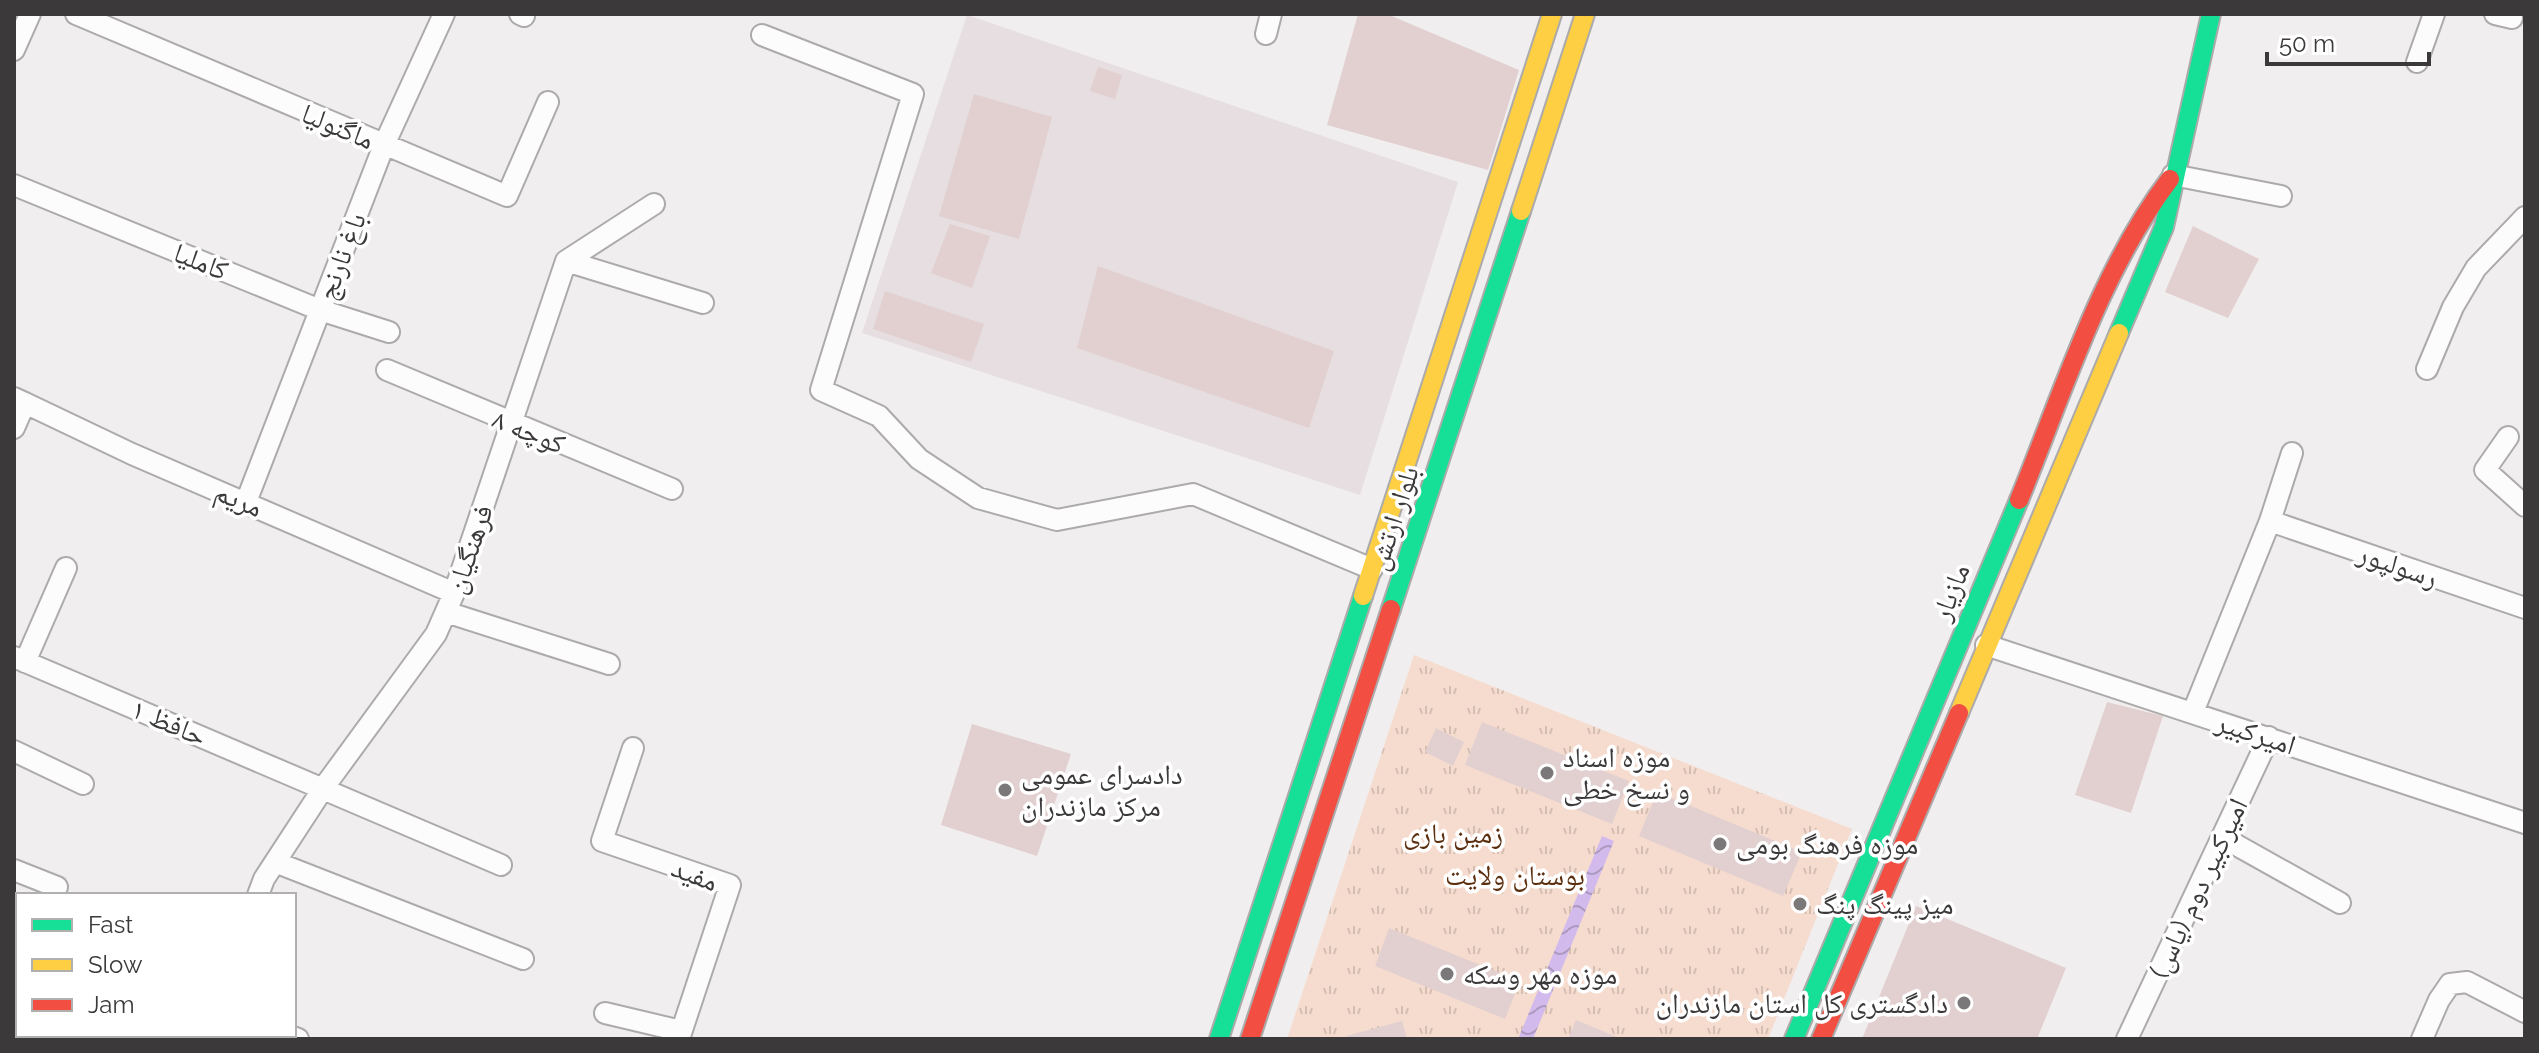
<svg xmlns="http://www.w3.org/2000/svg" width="2539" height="1053" font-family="Raleway,'Noto Naskh Arabic',sans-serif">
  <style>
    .built { fill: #e6dee0 }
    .park { fill: url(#park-tufts) }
    .water { fill: url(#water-waves) }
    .building { fill: #e2d0d0 }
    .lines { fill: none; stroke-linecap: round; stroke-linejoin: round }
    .street-casing { stroke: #acaaaa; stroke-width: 24 }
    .fast-casing { stroke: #acaaaa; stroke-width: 22 }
    .slow-casing { stroke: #acaaaa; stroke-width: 22 }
    .jam-casing { stroke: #acaaaa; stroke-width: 22 }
    .street { stroke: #fdfcfd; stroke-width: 20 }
    .fast { stroke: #16e098; stroke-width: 18 }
    .slow { stroke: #ffcf43; stroke-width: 18 }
    .jam { stroke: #f24e42; stroke-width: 18 }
    .poi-dot { fill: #7b7879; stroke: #fff; stroke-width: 3 }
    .labels { text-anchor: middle; stroke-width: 7; stroke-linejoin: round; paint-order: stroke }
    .street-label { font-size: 28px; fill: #3b3939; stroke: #fff }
    .poi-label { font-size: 28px; fill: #3b3939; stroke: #fff; text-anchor: start }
    .park-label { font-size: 28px; fill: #5c2f0f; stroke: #fff }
  </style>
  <defs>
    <pattern id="park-tufts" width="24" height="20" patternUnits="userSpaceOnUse" patternTransform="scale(2)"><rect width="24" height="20" fill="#f6dcce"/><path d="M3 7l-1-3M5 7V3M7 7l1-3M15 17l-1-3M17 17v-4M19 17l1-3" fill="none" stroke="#d4beb2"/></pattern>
    <pattern id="water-waves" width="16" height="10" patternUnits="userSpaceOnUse" patternTransform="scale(2)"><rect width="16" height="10" fill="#d2bbec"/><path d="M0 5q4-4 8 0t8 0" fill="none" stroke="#ac99c0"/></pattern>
  </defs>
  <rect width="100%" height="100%" fill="#f1eeef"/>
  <path class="built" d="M967,15l491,167 -98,313 -498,-162z"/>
  <path class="park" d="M1414,655l438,174 -84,210h-481z"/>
  <path class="water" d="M1602,836l12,5 -81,198h-15z"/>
  <path class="building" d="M1358,14h29l132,56 -31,100 -161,-45z
    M1098,67l24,8 -7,24 -25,-8z
    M974,94l78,23 -33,122 -80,-23z
    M950,224l40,12 -18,52 -41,-15z
    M2193,226l66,33 -31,59 -63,-26z
    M1098,266l236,85 -25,77 -232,-80z
    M885,291l99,33 -13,38 -98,-33z
    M2107,702l56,14 -32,97 -56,-18z
    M1482,722l147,59 -17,43 -147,-59z
    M972,724l99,30 -34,102 -96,-31z
    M1436,728l28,14 -11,24 -28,-14z
    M1657,792l145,60 -19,44 -144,-60z
    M1916,906l150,62 -29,71h-175z
    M1389,928l131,53 -15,38 -130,-53z
    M1576,1020l46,19h-54z
    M1402,1021l5,18h-60l-1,-3z
    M27,1035h48l8,4h-59z"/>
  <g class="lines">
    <defs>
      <path id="street" d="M76,14l431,182 41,-94
        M520,14l4,2
        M2495,14l17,4
        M1266,34l5,-20
        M762,35l151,59 -92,296 58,26 40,43 59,39 79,22 136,-26 179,75
        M14,50l16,-36
        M2417,62l17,-48
        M2173,175l108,21
        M14,185l306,125 69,22
        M566,261l137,42
        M2427,369l26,-62 23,-39 49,-51
        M387,370l285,119
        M14,398l11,5 -11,25
        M25,403l107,51 322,139
        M2508,437l-23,33 40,36
        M246,502l138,-357 60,-131
        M2270,521l255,87
        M446,612l163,52
        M1986,645l539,178
        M14,657l487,208
        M25,662l41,-94
        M2193,712l77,-191 22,-68
        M633,748l-31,93 128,44 -51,154
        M14,751l69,33
        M2222,837l118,66
        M275,862l248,97
        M14,870l43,17
        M258,895l6,-16 60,-92 112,-153 18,-41 112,-332 88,-57
        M605,1013l76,18
        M288,1035l10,4
        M198,1039l2,-4
        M2127,1039l142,-302
        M2422,1039l17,-39 11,-16 17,-2 58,30"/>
      <path id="fast" d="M2119,333l45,-106 47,-213
        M1391,609l130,-398
        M1219,1039l144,-443
        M1794,1039l225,-539"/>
      <path id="slow" d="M1521,211l64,-197
        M1363,596l189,-582
        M1959,713l160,-380"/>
      <path id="jam" d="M2019,500c44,-107 81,-229 151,-321
        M1250,1039l141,-430
        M1821,1039l138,-326"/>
    </defs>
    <use href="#street" class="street-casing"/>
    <use href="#fast" class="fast-casing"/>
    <use href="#slow" class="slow-casing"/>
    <use href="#jam" class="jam-casing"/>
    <use href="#street" class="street"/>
    <use href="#fast" class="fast"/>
    <use href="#slow" class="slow"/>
    <use href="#jam" class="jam"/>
  </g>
  <g class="poi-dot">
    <circle cx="1547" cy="773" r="8"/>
    <circle cx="1005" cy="790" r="8"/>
    <circle cx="1720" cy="844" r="8"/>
    <circle cx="1800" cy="904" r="8"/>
    <circle cx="1447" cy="974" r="8"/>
    <circle cx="1964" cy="1003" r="8"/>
  </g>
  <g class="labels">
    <g class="street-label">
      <text transform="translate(338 126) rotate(23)" y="10">ماگنولیا</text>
      <text transform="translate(341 256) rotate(-69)" y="10">باغ نارنج</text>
      <text transform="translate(201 261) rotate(22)" y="10">کاملیا</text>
      <text transform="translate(529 431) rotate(22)" y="10">کوچه ۸</text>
      <text transform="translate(239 499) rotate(23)" y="10">مریم</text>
      <text transform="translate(1393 518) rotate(-72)" y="10">بلوار ارتش</text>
      <text transform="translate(469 549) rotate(-71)" y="10">فرهنگیان</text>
      <text transform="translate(2398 565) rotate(19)" y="10">رسولپور</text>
      <text transform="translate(1950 592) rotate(-68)" y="10">مازیار</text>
      <text transform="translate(169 722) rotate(23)" y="10">حافظ ۱</text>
      <text transform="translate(2256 733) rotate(18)" y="10">امیرکبیر</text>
      <text transform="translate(695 874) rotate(21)" y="10">مفید</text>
      <text transform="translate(2198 888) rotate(-65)" y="10">امیرکبیر دوم (یاس)</text>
    </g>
    <g class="poi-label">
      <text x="1563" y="767">موزه اسناد<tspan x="1563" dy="32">و نسخ خطی</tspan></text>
      <text x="1021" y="784">دادسرای عمومی<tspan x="1021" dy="32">مرکز مازندران</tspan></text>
      <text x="1736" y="854">موزه فرهنگ بومی</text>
      <text x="1816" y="914">میز پینگ پنگ</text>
      <text x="1463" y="984">موزه مهر وسکه</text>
      <text x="1948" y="1013" text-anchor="end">دادگستری کل استان مازندران</text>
    </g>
    <g class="park-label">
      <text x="1453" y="843">زمین بازی</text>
      <text x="1515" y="885">بوستان ولایت</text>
    </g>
  </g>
  <rect width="2539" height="1053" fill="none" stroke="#3b3939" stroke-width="32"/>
  <rect x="16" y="893" width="280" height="144" fill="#ffffff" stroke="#b1b0b0" stroke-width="2"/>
  <rect x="32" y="919" width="40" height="12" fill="#16e098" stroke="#b1b0b0" stroke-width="2"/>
  <text x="88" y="933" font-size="24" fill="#3b3939">Fast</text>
  <rect x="32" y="959" width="40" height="12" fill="#ffcf43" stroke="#b1b0b0" stroke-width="2"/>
  <text x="88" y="973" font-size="24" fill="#3b3939">Slow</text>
  <rect x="32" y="999" width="40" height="12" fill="#f24e42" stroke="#b1b0b0" stroke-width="2"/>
  <text x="88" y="1013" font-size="24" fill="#3b3939">Jam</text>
  <path d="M2267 52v12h162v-12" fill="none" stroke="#3b3939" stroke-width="4"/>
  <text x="2279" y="52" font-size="24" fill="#3b3939" stroke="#ffffff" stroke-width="6" paint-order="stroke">50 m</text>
</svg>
